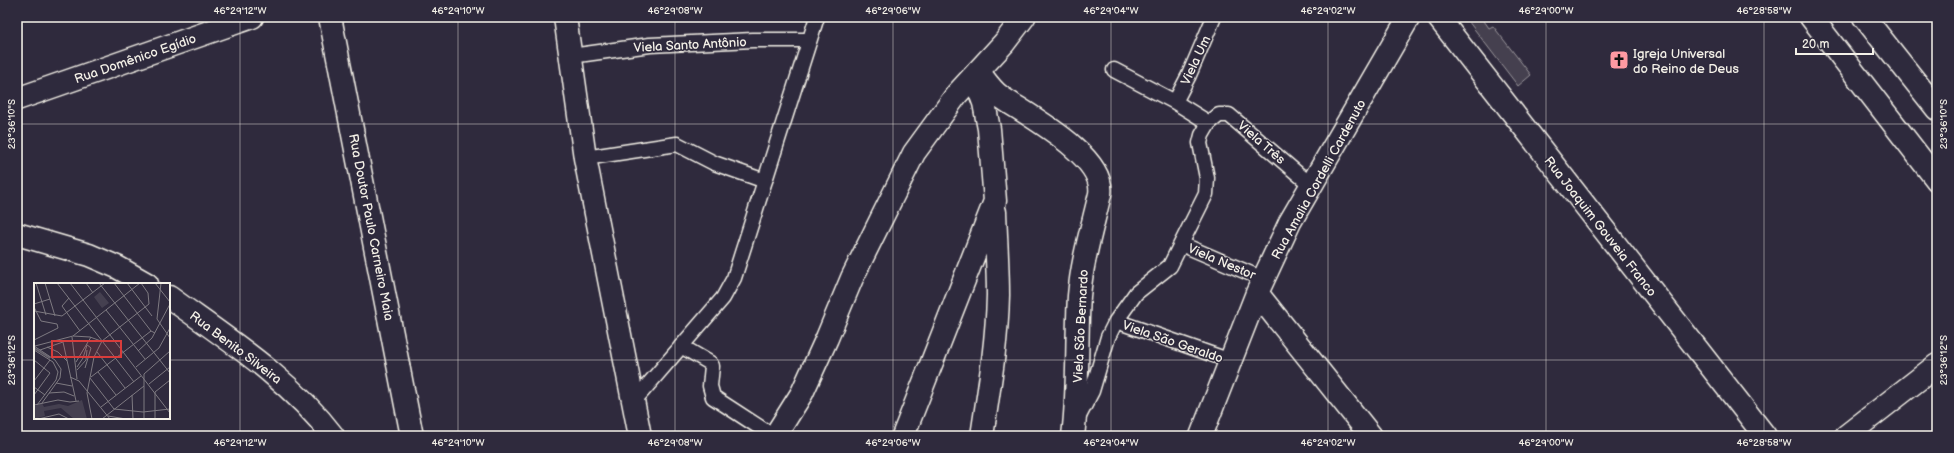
<svg xmlns="http://www.w3.org/2000/svg" width="1954" height="453" font-family="'Balsamiq Sans',sans-serif">
  <style>
    .green { fill: #454050; stroke: #9c989c }
    .lines { fill: none; stroke-linecap: round; stroke-linejoin: round }
    .service-casing { stroke: #f4f1e8; stroke-width: 17 }
    .minor-casing { stroke: #f4f1e8; stroke-width: 25 }
    .secondary-casing { stroke: #f4f1e8; stroke-width: 25 }
    .service { stroke: #2f2a3d; stroke-width: 14 }
    .minor { stroke: #2f2a3d; stroke-width: 22 }
    .secondary { stroke: #2f2a3d; stroke-width: 22 }
    .ticks { fill: none; stroke: #f4f1e8; stroke-width: 1; stroke-opacity: 0.45 }
    .labels { text-anchor: middle; stroke-width: 3; stroke-linejoin: round; paint-order: stroke }
    .street-label { font-size: 13px; fill: #f4f1e8; stroke: #2f2a3d }
    .poi-label { font-size: 13px; fill: #f4f1e8; stroke: #2f2a3d; text-anchor: start }
    .inset-river { fill: none; stroke: #6a6670; stroke-width: 2 }
    .inset-road { fill: none; stroke: #7e7a81; stroke-width: 1 }
    .view { fill: #d93c3b; fill-opacity: 0.15; stroke: #d93c3b; stroke-width: 2 }
    .inset-edge { fill: none; stroke: #f4f1e8; stroke-width: 2 }
    .neatline { fill: none; stroke: #f4f1e8; stroke-width: 1.5 }
    .ticks-label { font-size: 10px; text-anchor: middle; fill: #f4f1e8 }
  </style>
  <rect width="100%" height="100%" fill="#2f2a3d"/>
  <filter id="ink" filterUnits="userSpaceOnUse"><feTurbulence type="fractalNoise" baseFrequency=".025" numOctaves="2"/><feDisplacementMap in="SourceGraphic" scale="8" xChannelSelector="R" yChannelSelector="G"/><feConvolveMatrix kernelMatrix="1 2 1 2 8 2 1 2 1" color-interpolation-filters="sRGB"/></filter>
  <g filter="url(#ink)">
    <path class="green" d="M1465,17h18l-1,1 7,10 4,-2 38,49 -13,11z"/>
    <g class="lines">
      <defs>
        <path id="service" d="M571,56l79,-11 103,-5h56
          M1114,70l61,32 34,21
          M1175,102l14,-27 25,-58
          M585,158l92,-14 37,19 51,18
          M1181,244l82,35
          M1116,321l115,40
          M681,346l29,17 2,3 -2,20 3,11 60,39
          M634,401l89,-103 11,-20 83,-261
          M1078,418l14,-27 16,-54 8,-16 20,-28 34,-27 36,-72 1,-16 -7,-35 2,-8 7,-12 10,-8h10l83,71"/>
        <path id="minor" d="M330,17l82,419
          M565,17l20,141 55,278
          M1438,17l327,419
          M978,71c7,9 14,20 23,26 26,18 105,59 99,97 -8,34 -18,67 -21,102 -3,47 0,93 -6,140
          M17,99l235,-82
          M17,234l72,21 28,12 30,17
          M1257,293l114,143
          M169,297c58,42 120,81 164,139
          M775,436l27,-43 25,-55 25,-60 62,-125 43,-59 47,-51 20,-26
          M903,436l92,-235 -6,-72 -5,-26 -10,-27
          M982,436c7,-47 15,-93 16,-141 0,-27 -2,-55 -3,-83
          M1201,436l56,-143 33,-71 119,-205
          M1846,436l91,-71"/>
        <path id="secondary" d="M1811,17l126,163
          M1864,17l73,92"/>
      </defs>
      <use href="#service" class="service-casing"/>
      <use href="#minor" class="minor-casing"/>
      <use href="#secondary" class="secondary-casing"/>
      <use href="#service" class="service"/>
      <use href="#minor" class="minor"/>
      <use href="#secondary" class="secondary"/>
    </g>
  </g>
  <path class="ticks" d="M22,17v419M240,17v419M458,17v419M675,17v419M893,17v419M1111,17v419M1328,17v419M1546,17v419M1764,17v419M17,124h1920M17,360h18M169,360h1768"/>
  <defs>
    <symbol id="church-square" viewBox="-11 -11 22 22"><rect x="-9" y="-9" width="18" height="18" rx="4" fill="#ff9aa2" stroke="#2f2a3d"/><path d="M-1.2-6h2.4v3.5h3.3v2.4h-3.3V6h-2.4V-.1h-3.3v-2.4h3.3Z" fill="#111"/></symbol>
  </defs>
  <g fill-rule="evenodd">
    <use href="#church-square" x="1608" y="49" width="22" height="22"/>
  </g>
  <g class="labels">
    <g class="street-label">
      <text transform="translate(690 44) rotate(-3)" y="5">Viela Santo Antônio</text>
      <text transform="translate(135 58) rotate(-19)" y="5">Rua Domênico Egídio</text>
      <text transform="translate(1195 60) rotate(-65)" y="5">Viela Um</text>
      <text transform="translate(1262 142) rotate(41)" y="5">Viela Três</text>
      <text transform="translate(1318 179) rotate(-61)" y="5">Rua Amalia Cordelli Cardenuto</text>
      <text transform="translate(1601 226) rotate(52)" y="5">Rua Joaquim Gouveia Franco</text>
      <text transform="translate(372 227) rotate(79)" y="5">Rua Doutor Paulo Carneiro Maia</text>
      <text transform="translate(1222 261) rotate(23)" y="5">Viela Nestor</text>
      <text transform="translate(1080 326) rotate(-87)" y="5">Viela São Bernardo</text>
      <text transform="translate(1173 341) rotate(19)" y="5">Viela São Geraldo</text>
      <text transform="translate(236 347) rotate(37)" y="5">Rua Benito Silveira</text>
    </g>
    <g class="poi-label">
      <text x="1633" y="58">Igreja Universal<tspan x="1633" dy="15">do Reino de Deus</tspan></text>
    </g>
  </g>
  <g transform="translate(34 283)">
    <rect width="136" height="136" fill="#2f2a3d"/>
    <path d="M66,9l9,11 -7,5 -8,-11zM48,117l5,19h-13l-13,-11 -17,3 1,5 -11,3v-13l8,-3 2,4 15,-3 9,2z" fill="#454050"/>
    <path class="inset-river" d="M0,65l16,10"/>
    <path class="inset-road" d="M2,0l10,32M11,0l10,33M23,0l77,99M36,0l100,130M52,0l7,10M65,0l71,90M80,0l37,48 4,2M93,0l25,33M121,0l15,19M127,0l-4,36 13,19M35,15l-7,8 18,25M0,21l16,-5M0,24l7,14 16,3 1,4 -24,12M72,27l39,49M0,28l28,5 43,-33M39,53l67,-53M38,54l5,42M0,63l21,14 6,9 -1,9 -18,25M1,63l38,-10 17,1 11,4M13,64l11,5 9,9M0,67l19,12 5,10 -2,8 -19,25M6,67l23,-8 13,59M104,68l14,-13 18,-34M63,69l28,36M0,77l16,13 -16,22M42,79l15,-25M43,84l6,-9 4,-13M102,84l23,-19 11,-20M51,85l6,-20 -5,-4M43,87l9,-10 1,-10M64,89l18,23M110,91v45M110,91l26,-23M36,94l9,4 31,38M57,94l60,-46M56,95l24,31 29,3 27,-3M0,98l16,-21M22,100l16,3M115,101l21,-17M0,104l11,8M15,110l15,-1 10,4M98,112l1,24M0,122l24,-5 12,2 9,-1M67,124l40,-31M74,133l18,3M4,136l21,-5 10,5M58,136l-5,-26 7,-36 8,-16 47,-37 -1,-11 -7,-10M68,136l42,-33M121,136v-27l15,-12"/>
    <path class="view" d="M18,58h69v16h-69z"/>
    <rect width="136" height="136" class="inset-edge"/>
  </g>
  <rect width="1954" height="453" fill="none" stroke="#2f2a3d" stroke-width="44"/>
  <path d="M1796 48v6h77v-6" fill="none" stroke="#f4f1e8" stroke-width="2"/>
  <text x="1802" y="48" font-size="12" fill="#f4f1e8" stroke="#2f2a3d" stroke-width="3" paint-order="stroke">20 m</text>
  <rect x="22" y="22" width="1910" height="409" class="neatline"/>
  <g class="ticks-label">
    <text x="240" y="14">46°29'12"W</text>
    <text x="458" y="14">46°29'10"W</text>
    <text x="675" y="14">46°29'08"W</text>
    <text x="893" y="14">46°29'06"W</text>
    <text x="1111" y="14">46°29'04"W</text>
    <text x="1328" y="14">46°29'02"W</text>
    <text x="1546" y="14">46°29'00"W</text>
    <text x="1764" y="14">46°28'58"W</text>
    <text transform="translate(11 124) rotate(-90)" y="4">23°36'10"S</text>
    <text transform="translate(1943 124) rotate(-90)" y="4">23°36'10"S</text>
    <text transform="translate(11 360) rotate(-90)" y="4">23°36'12"S</text>
    <text transform="translate(1943 360) rotate(-90)" y="4">23°36'12"S</text>
    <text x="240" y="446">46°29'12"W</text>
    <text x="458" y="446">46°29'10"W</text>
    <text x="675" y="446">46°29'08"W</text>
    <text x="893" y="446">46°29'06"W</text>
    <text x="1111" y="446">46°29'04"W</text>
    <text x="1328" y="446">46°29'02"W</text>
    <text x="1546" y="446">46°29'00"W</text>
    <text x="1764" y="446">46°28'58"W</text>
  </g>
</svg>
